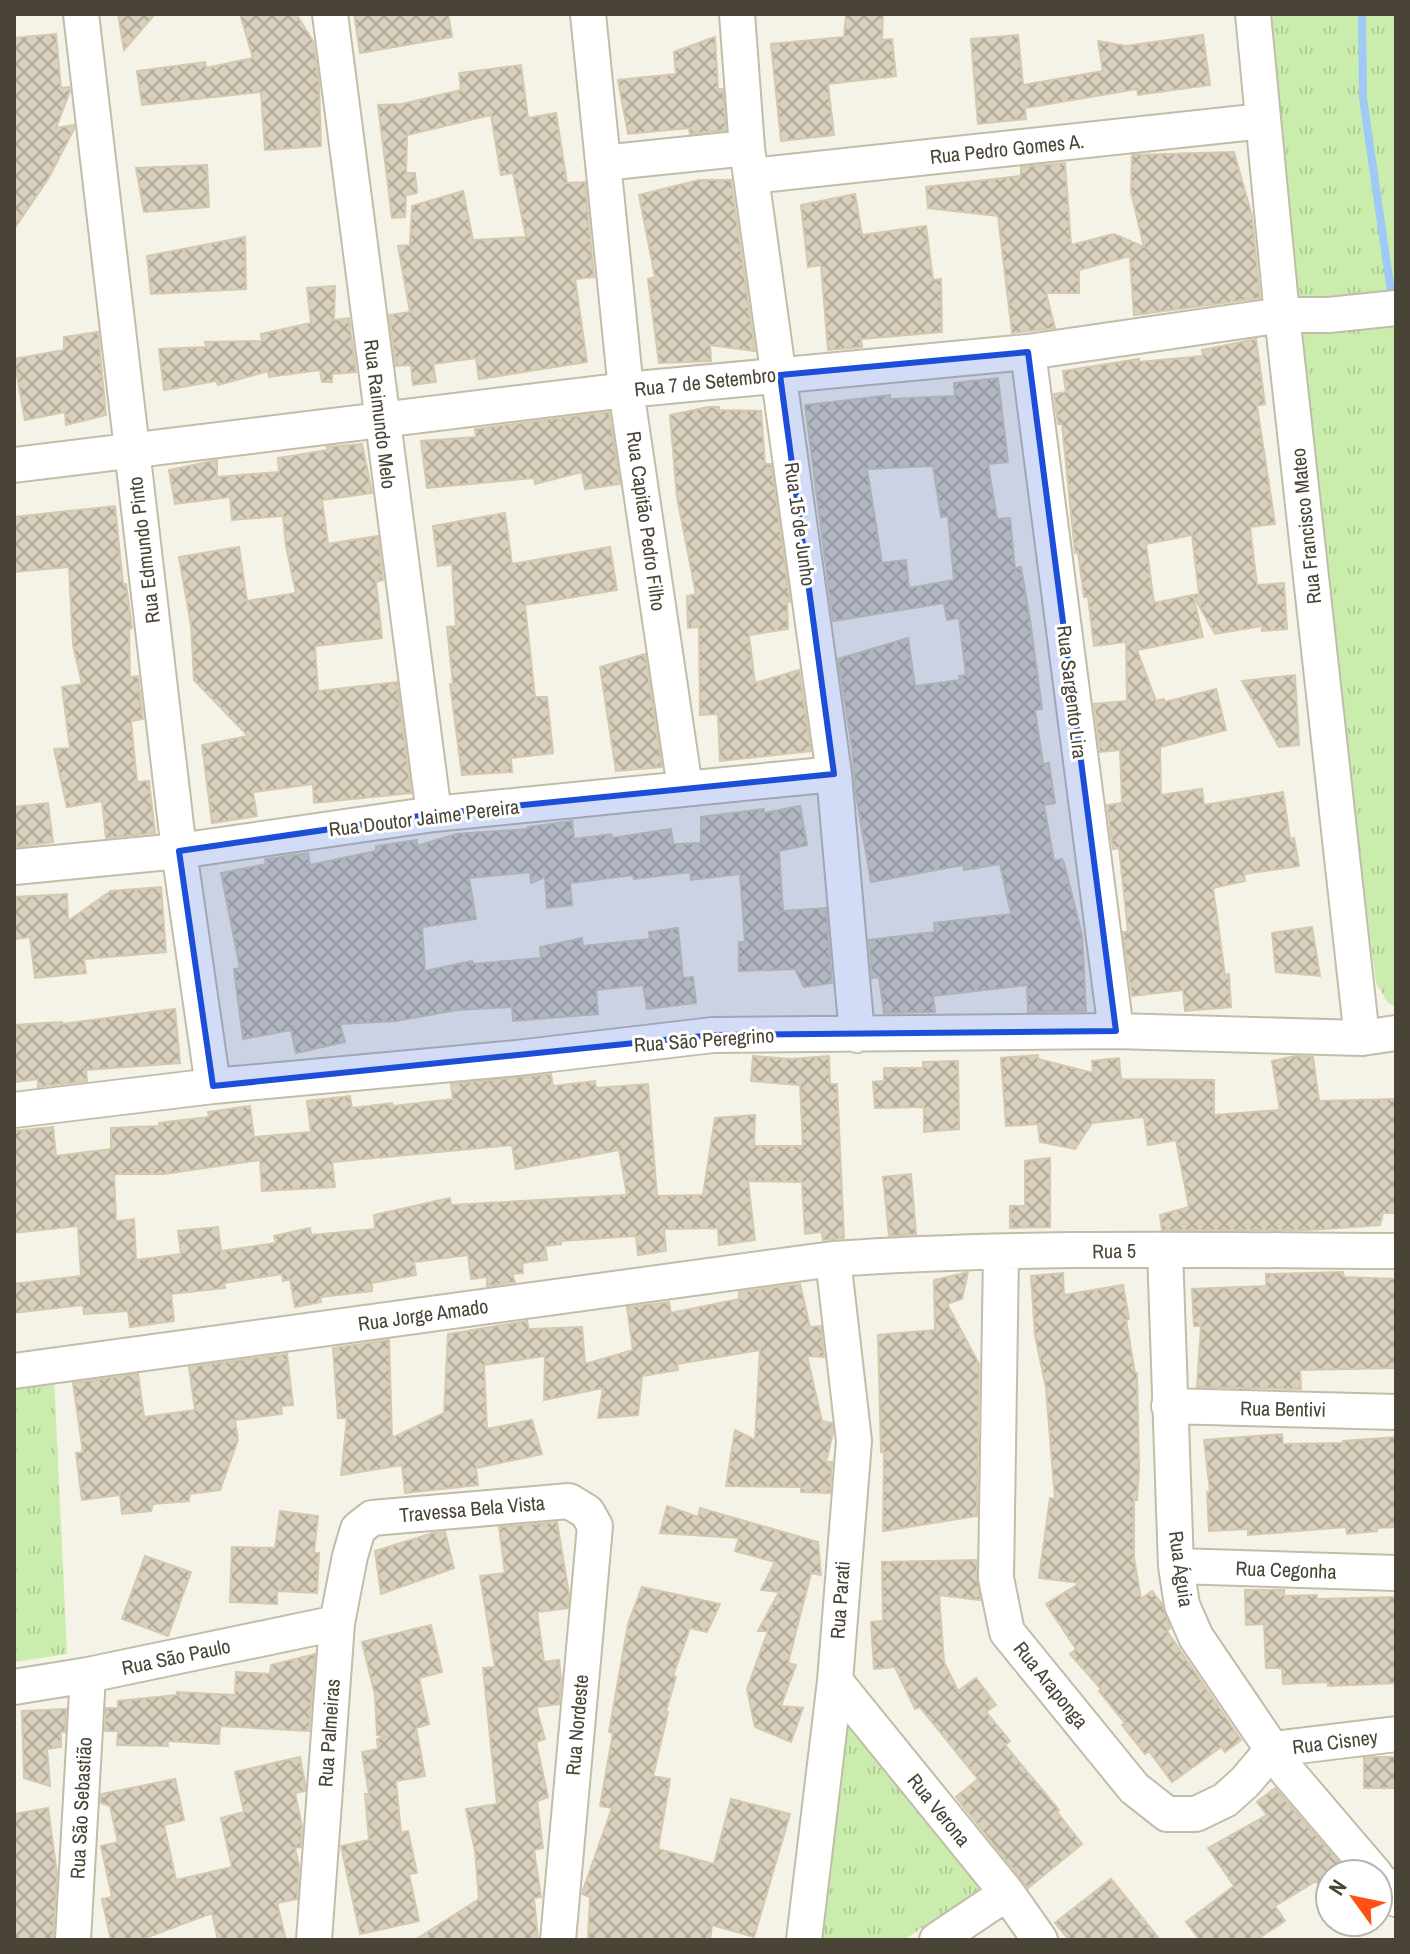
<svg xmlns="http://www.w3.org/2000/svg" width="1410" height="1954" font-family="'Archivo Narrow',sans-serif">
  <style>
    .grass { fill: url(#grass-tufts) }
    .pitch { fill: #caedad }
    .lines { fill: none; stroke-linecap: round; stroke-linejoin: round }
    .stream { stroke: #9fcaf7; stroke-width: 8 }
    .building { fill: url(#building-cross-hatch); stroke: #d4c9ae; stroke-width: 2; fill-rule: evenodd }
    .minor-casing { stroke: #c2bca9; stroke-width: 38 }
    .minor { stroke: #fff; stroke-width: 34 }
    .marked { fill: #1d4ed8; fill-opacity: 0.2; stroke: #1d4ed8; stroke-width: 6; stroke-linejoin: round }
    .labels { text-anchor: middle; stroke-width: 6; stroke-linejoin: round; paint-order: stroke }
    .street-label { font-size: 20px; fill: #4a4436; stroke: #fff }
  </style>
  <defs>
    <pattern id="grass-tufts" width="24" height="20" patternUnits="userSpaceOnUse" patternTransform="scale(2)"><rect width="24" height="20" fill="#caedad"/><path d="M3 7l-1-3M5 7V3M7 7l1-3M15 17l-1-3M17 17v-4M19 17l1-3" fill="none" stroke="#afcc95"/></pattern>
    <pattern id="building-cross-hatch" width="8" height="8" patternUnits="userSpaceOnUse" patternTransform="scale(2)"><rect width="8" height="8" fill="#d8d0bc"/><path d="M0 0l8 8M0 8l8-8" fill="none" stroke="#b1aa9a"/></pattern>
  </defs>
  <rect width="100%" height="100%" fill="#f5f3e8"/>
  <path class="grass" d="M1267,14h129v993l-8,-4 -12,-20 -74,-586z
    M54,1375l13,279 -53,8v-282z
    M844,1720l137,168 -77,52h-86z"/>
  <path class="pitch" d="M14,1441l16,118 -16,2z"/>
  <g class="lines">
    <path class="stream" d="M1362,14l1,84 29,201"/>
  </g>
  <path class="building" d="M118,14h37l-31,36z
    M240,14h56l17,27 6,41 2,64 -56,4 -4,-58 -119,13 -5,-34 68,-9 1,6 47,-10z
    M354,14h94l4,23 -92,16z
    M846,14h37l-1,26 10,-1 4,37 -68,8 6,51 -53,6 -10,-97 73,-7z
    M56,34l5,54 8,-1 1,4 -14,37 18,-3v4l-26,50 -34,50v-191z
    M1018,35l5,50 80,-14 -5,-30 28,5 77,-11 7,50 -72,10 -1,-6 -112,19 1,11 -48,5 -7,-85z
    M715,37l3,52h5l3,41 -36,4 -1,-6 -61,6 -10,-54 58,-6 -2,-22z
    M521,65l7,53 28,-5 11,70 18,-1 9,95 -19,2 12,83 -108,17 -3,-21 -43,6 3,18 -23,3 -2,-20 -15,1 -7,-51 21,-3 -12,-66 12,-1 2,-39 51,-15 10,49 53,-3 -13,-64 -12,2 -10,-60 -84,20 -1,38h9l2,20 -11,2 -1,22 -13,1 -14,-113 24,-1 59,-14 -2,-17z
    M1234,152l18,64 8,82 -126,17 -4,-59 -51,14v23h-33l9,35 -43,5 -14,-117 -70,-8 -2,-21 95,-11v-9l44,-4 6,82 43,-11 30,13 -13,-55 1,-37z
    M207,165l2,42 -65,5 -8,-44z
    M699,180h32l24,171 -45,-6 1,16 -52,2 -11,-84 7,-2 -16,-82z
    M855,194l7,41 64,-9 7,54 8,-1 1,53 -81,7 1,8 -34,3 -7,-85 -13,2 -7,-62z
    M245,237l1,52 -95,5 -4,-38z
    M335,286l-1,34 15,-2 7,54 -24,2v8h-10l-2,-12 -51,7 -1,-6 -50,14 -2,-4 -52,9 -5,-41 48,-2 -2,-5 57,-1 -1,-7 50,-11 -4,-35z
    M98,332l8,83 -40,10 -1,-13 -40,8 -11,-61 50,-9v-13z
    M1256,339l9,65 -8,2 18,118 -25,3 7,58 27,-2 3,46 -25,2v-5l-47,8 -22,-39 6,-1 -7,-59 -46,9 8,59 39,-8 10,42 -66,13 19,51 8,-2 1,3 51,-13 10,41 -66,17 1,48 41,-6 2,16 79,-13 7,47 4,-1 5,28 -55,8 1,7 -32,7 12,87 4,-1 2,33 -46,4 -2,-21 -51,6 -9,-64h5l-9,-84 -6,1 -6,-44 15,-2 -2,-53 -20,2 -6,-48 33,-3 -1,-59 -32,4 -6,-49h-4l-6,-45 -3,1 -13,-129h-4l-4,-30 12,-2 -3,-21 76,-12v3l64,-6 -1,-6z
    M998,378l10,84 -20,2 9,55 13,-1 5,50 6,-1 9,53 12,89 -7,1 8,54 6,-1 6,40 -11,2 10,56 8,-2 2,4 18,72 4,76 -58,1 -1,-27 -94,11 2,16 -51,1 -5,-36 -7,1 -3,-38 66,-8 -1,-9 77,-9 -11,-50 -36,6 -1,-5 -92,17 -15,-87 -4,-47 -14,-89 70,-21 7,48 45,-6 -1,-4 7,-1 -7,-57 -12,2 -3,-17 -111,18 -28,-216 85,-10v4l65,-3 -1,-13zM933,466l8,51 7,-1 6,64 -45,8 -3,-28 -24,3 -15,-94z
    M708,407h11v3l42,1 4,53h6l19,138 -3,-1 1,28 -39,6 6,48 44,-13 12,81 -91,10 -2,-47 -18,1 -1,-88 -11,1 -1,-32 9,-2 -19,-97 -7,-82z
    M609,412l11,72 -35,5 -3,-17 -47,12 -1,-6 -107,10 -6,-47 55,-4 -1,-8z
    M362,444l10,49 -50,7 6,44 50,-8 5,44 -7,2 6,56 -67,8 3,45 79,-9 14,111 -97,10 -1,-19 -60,8 4,24 -45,7 -10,-78 46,-9 -54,-56 -3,-55 -12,-68 60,-10 8,54 49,-8 -10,-47 -3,-30 -51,4 -2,-23 -55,7 -6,-34 48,-10v17l62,-5 -1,-14 50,-8 -1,-3z
    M115,506l8,78h3l6,44 -3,1 1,48 8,-1 5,43 -12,2 6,61 12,-1 6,52 -49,5 -4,-37 -35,6 -13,-58 16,-1 -8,-61 20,-3 -9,-39 -4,-78 -55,5v-55z
    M505,513l7,51 98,-17 7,43 -92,15 10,92h12l6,56 -42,5 1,14 -50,3 -12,-91h3l-6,-57 9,-1 -4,-62 -14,2 -5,-40z
    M645,654l17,113 -46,4 -16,-104z
    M1295,675l4,70 -20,2 -37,-66z
    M48,803l5,39 -39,5v-40z
    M800,806l7,39 -28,6 4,60 43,-3 6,75 -28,4 -9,-18 -56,2v-29h6l-5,-68 -49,6 -1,-8 -56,7 -1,-4 -63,8 2,22 -25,3 -2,-31 -14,6 -1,-11 -61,6 7,41 -54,8 3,44 47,-10 1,3 68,-6 -1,-11 42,-9 1,8 67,-7 -1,-7 29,-4 5,50 10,-1 3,26 -49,6 -4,-24 -47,5 2,24 -85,7 -1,-14 -55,3 -61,11 -56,3 5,18 -49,11 -5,-23 -48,9 -9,-70 6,-1 -19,-95 45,-9 -1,-5 43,-6 2,12 66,-14v-5l41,-6v6l39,-12 72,-5v-2l44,-6 2,18 37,-5 1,4 59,-9 2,15 28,-1v-26l63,-8v4z
    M161,887l5,65 -82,7 2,14 -51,5 -5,-41 -16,2v-42l53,-3 1,27 43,-30z
    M1312,927l8,49 -44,-4 -4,-39z
    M175,1009l5,54 -94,7 1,11 -43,5 -6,1v-8l-24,3v-57l48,-3v2z
    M1038,1055v4l55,14 -1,-12 27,-3 2,21 93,1v35l66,-5 -8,-49 23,-5 18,1 6,44 77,-2v114h-13l-3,12 -70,5h-148l-2,-15 29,-8 -13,-67 -28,5 -4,-28 -52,6 -17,26 -35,-7 -2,-18 -32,2 -5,-68z
    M753,1056l38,3 38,-3 1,28h7l7,154 -21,2 -1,-8 -17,2 -3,-52 -54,-1 7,59 -36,5 -1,-17 -54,1 2,22 -28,4 -2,-19 -75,5v3l-16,2 2,14 -25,3 1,10 -11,1 3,8 -28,4v-9l-16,2 -3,-24 -54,7 2,13 -44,8v8l-52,6 1,5 -26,5 -5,-28 -7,2 -1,-7 -58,9 1,5 -54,6 3,27 -44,6 -2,-16 -44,3 -1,-9 -69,8v-29l67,-8 -3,-50 -64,7v-102l39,-4 3,29 55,-7v-21l48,-2v-3l50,-6 -1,-5 42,-6 4,31 57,-5 -4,-31 43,-5 2,12 40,-5 1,3 60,-7 -2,-15 100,-10 2,12 42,-5 1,7 52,-4 9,112 46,-1 12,-77 40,-3 -1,31h49l-3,-61 -49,-4zM512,1145l4,24 103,-19 8,45 -176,10 -1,-7 -76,17 1,14 -64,6 -1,-7 -36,8 2,7 -55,8 -3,-24 -40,4 3,23 -45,6 -2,-41 -18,2 -2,-47h50l96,-14 2,31 73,-4 -3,-25z
    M958,1061l1,68 -35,3v-25l-49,1 -2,-26 11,-1v-13h39v-6z
    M1050,1158v69l-40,1v-22h15v-45z
    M911,1174l5,60 -27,2 -6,-59z
    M968,1272l-6,27 -15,5 32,60 -2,152 -94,15 1,-79h-3l-3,-117 57,-5 -1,-50z
    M1343,1272l1,5 52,2v89l-96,2 1,19 -104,-2 4,-61h-7l-2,-37 74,-3v-12z
    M1063,1273l1,22 59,-10 6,34 -3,1 9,53h2l2,96 -2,31h-3v58l7,41 11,-8 10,13 8,24 -3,3 74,109 -16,12 -4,-5 -49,35 -23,-31 -4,3 -23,-29 3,-2 -26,-32 2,-2 -31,-35 6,-5 -30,-45 34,-21 -41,-5 11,-80 5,1 -9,-111 -11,-53 -4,-59z
    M800,1284l10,43 11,-1 3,31 -17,-1 15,65 10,2 1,10 -7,29h6l-2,31 -29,-1v-5l-75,-1 9,-56 20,10 5,-90 -83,14 1,6 -36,6 -4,39 -40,3 5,-30 -59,12 1,-44 -61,9 3,64 45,-9 10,34 -66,14 2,17 -73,8 -3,-28 -61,10 6,-57h-9l-5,-70 56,-8 3,98 52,-25 4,-79 79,-13 2,8 53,-2 3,37 48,-14 -6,-43 42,-5 2,11 68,-14v-7z
    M287,1354l6,51 -12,1 1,8 -47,6 3,20 -18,50 -31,4v7l-36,3 -2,7 -29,3 -2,-19 -38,5 -6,-47 7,-1 -10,-69 65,-9 6,43 51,-7 -6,-43z
    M1282,1434l1,10 60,-1v-2l53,-4v90l-19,1v3l-30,3 -1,-7 -98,8v-6l-39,2 -2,-39 3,-1 -6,-51z
    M667,1506l31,11 2,-9 118,34 3,33 -10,-2 -23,90 8,2 -15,41 22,2 -12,34 -36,-15 -8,-38 21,-58h-10l21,-39 -18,-2 14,-28 -40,-11 4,-13 -79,-5z
    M280,1511l38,5 -4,37h5l-2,40 -40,-2v13l-47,-2 2,-55 43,1z
    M557,1522l12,72 -1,14 -31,4 7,50 15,-2 2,19 -2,25 -23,3 9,32 -9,3 12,55 -11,4 6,47 -9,2 7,47 -7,1 4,42h-123l64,-41 -4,-48 -9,-42 31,-5 -14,-136 12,-1 -15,-91 25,-3 -6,-46z
    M445,1532l9,36 -73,26 -6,-43 58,-18z
    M145,1556l46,16 -23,64 -46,-17z
    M976,1560l4,40 -41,-5 5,67 14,29 18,-13 20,27 -10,7 24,29 -5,4 54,65 -2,2 25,32 -54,44 -72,-91 22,-18 -58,-72 -5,2 -20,-42 -21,2 -3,-47 12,-1 -1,-59z
    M642,1587l78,17 -13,28 -17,-4 -17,48 3,1 -10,34 2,1 -15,64 17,3 -12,70 56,15 17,-65 59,15 -36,123 -42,-12 -2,15h-122l2,-43 -8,-3 1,-4 29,-82 -12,-2 13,-73 -4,-1 19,-108z
    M1245,1590h39v6l33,-1v4l79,-2v86l-68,3v-4l-45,2 -1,-16h-16l-2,-44 -18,1z
    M431,1625l11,47 -23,6 10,46 -13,4 9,48 -29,5 5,52 7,-2 9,42 -8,1 10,47 -59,13 -19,-88 28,-6 -4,-46h4l-7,-42 16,-3 -1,-10 11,-2 -11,-2 -2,-40 -13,-53z
    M315,1654l-6,77 -89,-5 -1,18 -52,-3 1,5 -51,-1 1,-14h-13l1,-23h12v-7l59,-6v-3l58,3 1,-23 34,2 1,-9z
    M66,1709l-1,23h-4v15l-14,2 3,37 -26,-8 -2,-67z
    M300,1757l5,26v8l-10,2 7,33 -1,21 -6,1 4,18 -2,33 -20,4 9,37h-68l-6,-27 -72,27h-29l-9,-41 10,-2 -11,-51 17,-4 -8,-36 -9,-3v-9l74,-15 9,41 -20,5 12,55 56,-13 -11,-49 23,-6 -9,-40z
    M1372,1757h24v31h-32v-30z
    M1275,1788l74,86h-19v25l-14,-18 -41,25 10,15 -29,19h-56l-14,-18 48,-36 -26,-38 59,-33 -10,-13z
    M48,1808l9,66 -4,66h-39v-126z
    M1111,1879l26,32 23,29h-91l-14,-17z"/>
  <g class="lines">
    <defs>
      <path id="minor" d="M81,14l98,837 34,235
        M330,14l104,800
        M588,14l38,376 59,398
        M737,14l10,134 87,626 23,261
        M1253,14l29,301 80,723
        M603,163l144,-15
        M751,176l512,-55
        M1028,352l88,679
        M14,465l612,-75 402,-38 254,-37h47l67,-7
        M14,867l165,-16 255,-37 400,-40
        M14,1110l199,-24 304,-28 196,-23 403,-4 246,7 34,-5
        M1165,1250l11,316 6,39 14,32 91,134 88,103
        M1001,1253l-5,325 11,54 127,156 33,26h29l29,-14 20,-18 28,-33 123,-15
        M14,1371l819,-112c187,-13 375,-9 563,-8
        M1169,1406l227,6
        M1176,1566l220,7
        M835,1681l172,212 33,47
        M14,1687l74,-12 249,-52
        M1378,1878l18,21
        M73,1940l15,-265
        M314,1940l23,-317 13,-67 8,-27 14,-11 197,-17 18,11 8,14 -37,414
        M804,1940l31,-259 19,-240 -21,-182
        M937,1940l70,-47"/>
    </defs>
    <use href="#minor" class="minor-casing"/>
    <use href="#minor" class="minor"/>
  </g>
  <path class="marked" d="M1028,352l88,679 -403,4 -500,51 -34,-235 255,-37 400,-40 -54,-399z"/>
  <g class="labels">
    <g class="street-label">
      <text transform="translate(1007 149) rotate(-6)" y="7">Rua Pedro Gomes A.</text>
      <text transform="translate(705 382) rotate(-6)" y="7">Rua 7 de Setembro</text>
      <text transform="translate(380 414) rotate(83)" y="7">Rua Raimundo Melo</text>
      <text transform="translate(646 521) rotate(82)" y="7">Rua Capitão Pedro Filho</text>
      <text transform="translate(800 524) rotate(82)" y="7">Rua 15 de Junho</text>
      <text transform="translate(1306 526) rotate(-96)" y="7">Rua Francisco Mateo</text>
      <text transform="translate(144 550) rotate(-97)" y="7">Rua Edmundo Pinto</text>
      <text transform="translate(1072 692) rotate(83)" y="7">Rua Sargento Lira</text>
      <text transform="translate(424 818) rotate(-7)" y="7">Rua Doutor Jaime Pereira</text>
      <text transform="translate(704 1040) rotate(-4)" y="7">Rua São Peregrino</text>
      <text transform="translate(1114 1251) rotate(-1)" y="7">Rua 5</text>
      <text transform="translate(423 1315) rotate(-8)" y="7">Rua Jorge Amado</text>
      <text transform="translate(1283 1409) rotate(1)" y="7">Rua Bentivi</text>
      <text transform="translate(472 1509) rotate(-5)" y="7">Travessa Bela Vista</text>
      <text transform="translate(1181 1569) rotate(82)" y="7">Rua Águia</text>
      <text transform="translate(1286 1570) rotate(2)" y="7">Rua Cegonha</text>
      <text transform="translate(840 1600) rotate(-86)" y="7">Rua Parati</text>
      <text transform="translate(176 1657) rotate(-12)" y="7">Rua São Paulo</text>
      <text transform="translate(1051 1685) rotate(51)" y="7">Rua Araponga</text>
      <text transform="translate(577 1725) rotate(-85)" y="7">Rua Nordeste</text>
      <text transform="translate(329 1733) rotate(-86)" y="7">Rua Palmeiras</text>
      <text transform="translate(1335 1742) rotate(-7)" y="7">Rua Cisney</text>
      <text transform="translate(81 1808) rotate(-87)" y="7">Rua São Sebastião</text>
      <text transform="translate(939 1810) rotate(51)" y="7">Rua Verona</text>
    </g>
  </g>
  <rect width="1410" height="1954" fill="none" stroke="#4a4436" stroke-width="32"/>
  <g transform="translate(1354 1898) rotate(303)"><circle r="38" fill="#ffffff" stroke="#b7b4af" stroke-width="2"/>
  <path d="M0-6L14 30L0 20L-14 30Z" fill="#ff5115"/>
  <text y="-12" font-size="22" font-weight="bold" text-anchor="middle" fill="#4a4436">N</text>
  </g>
</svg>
